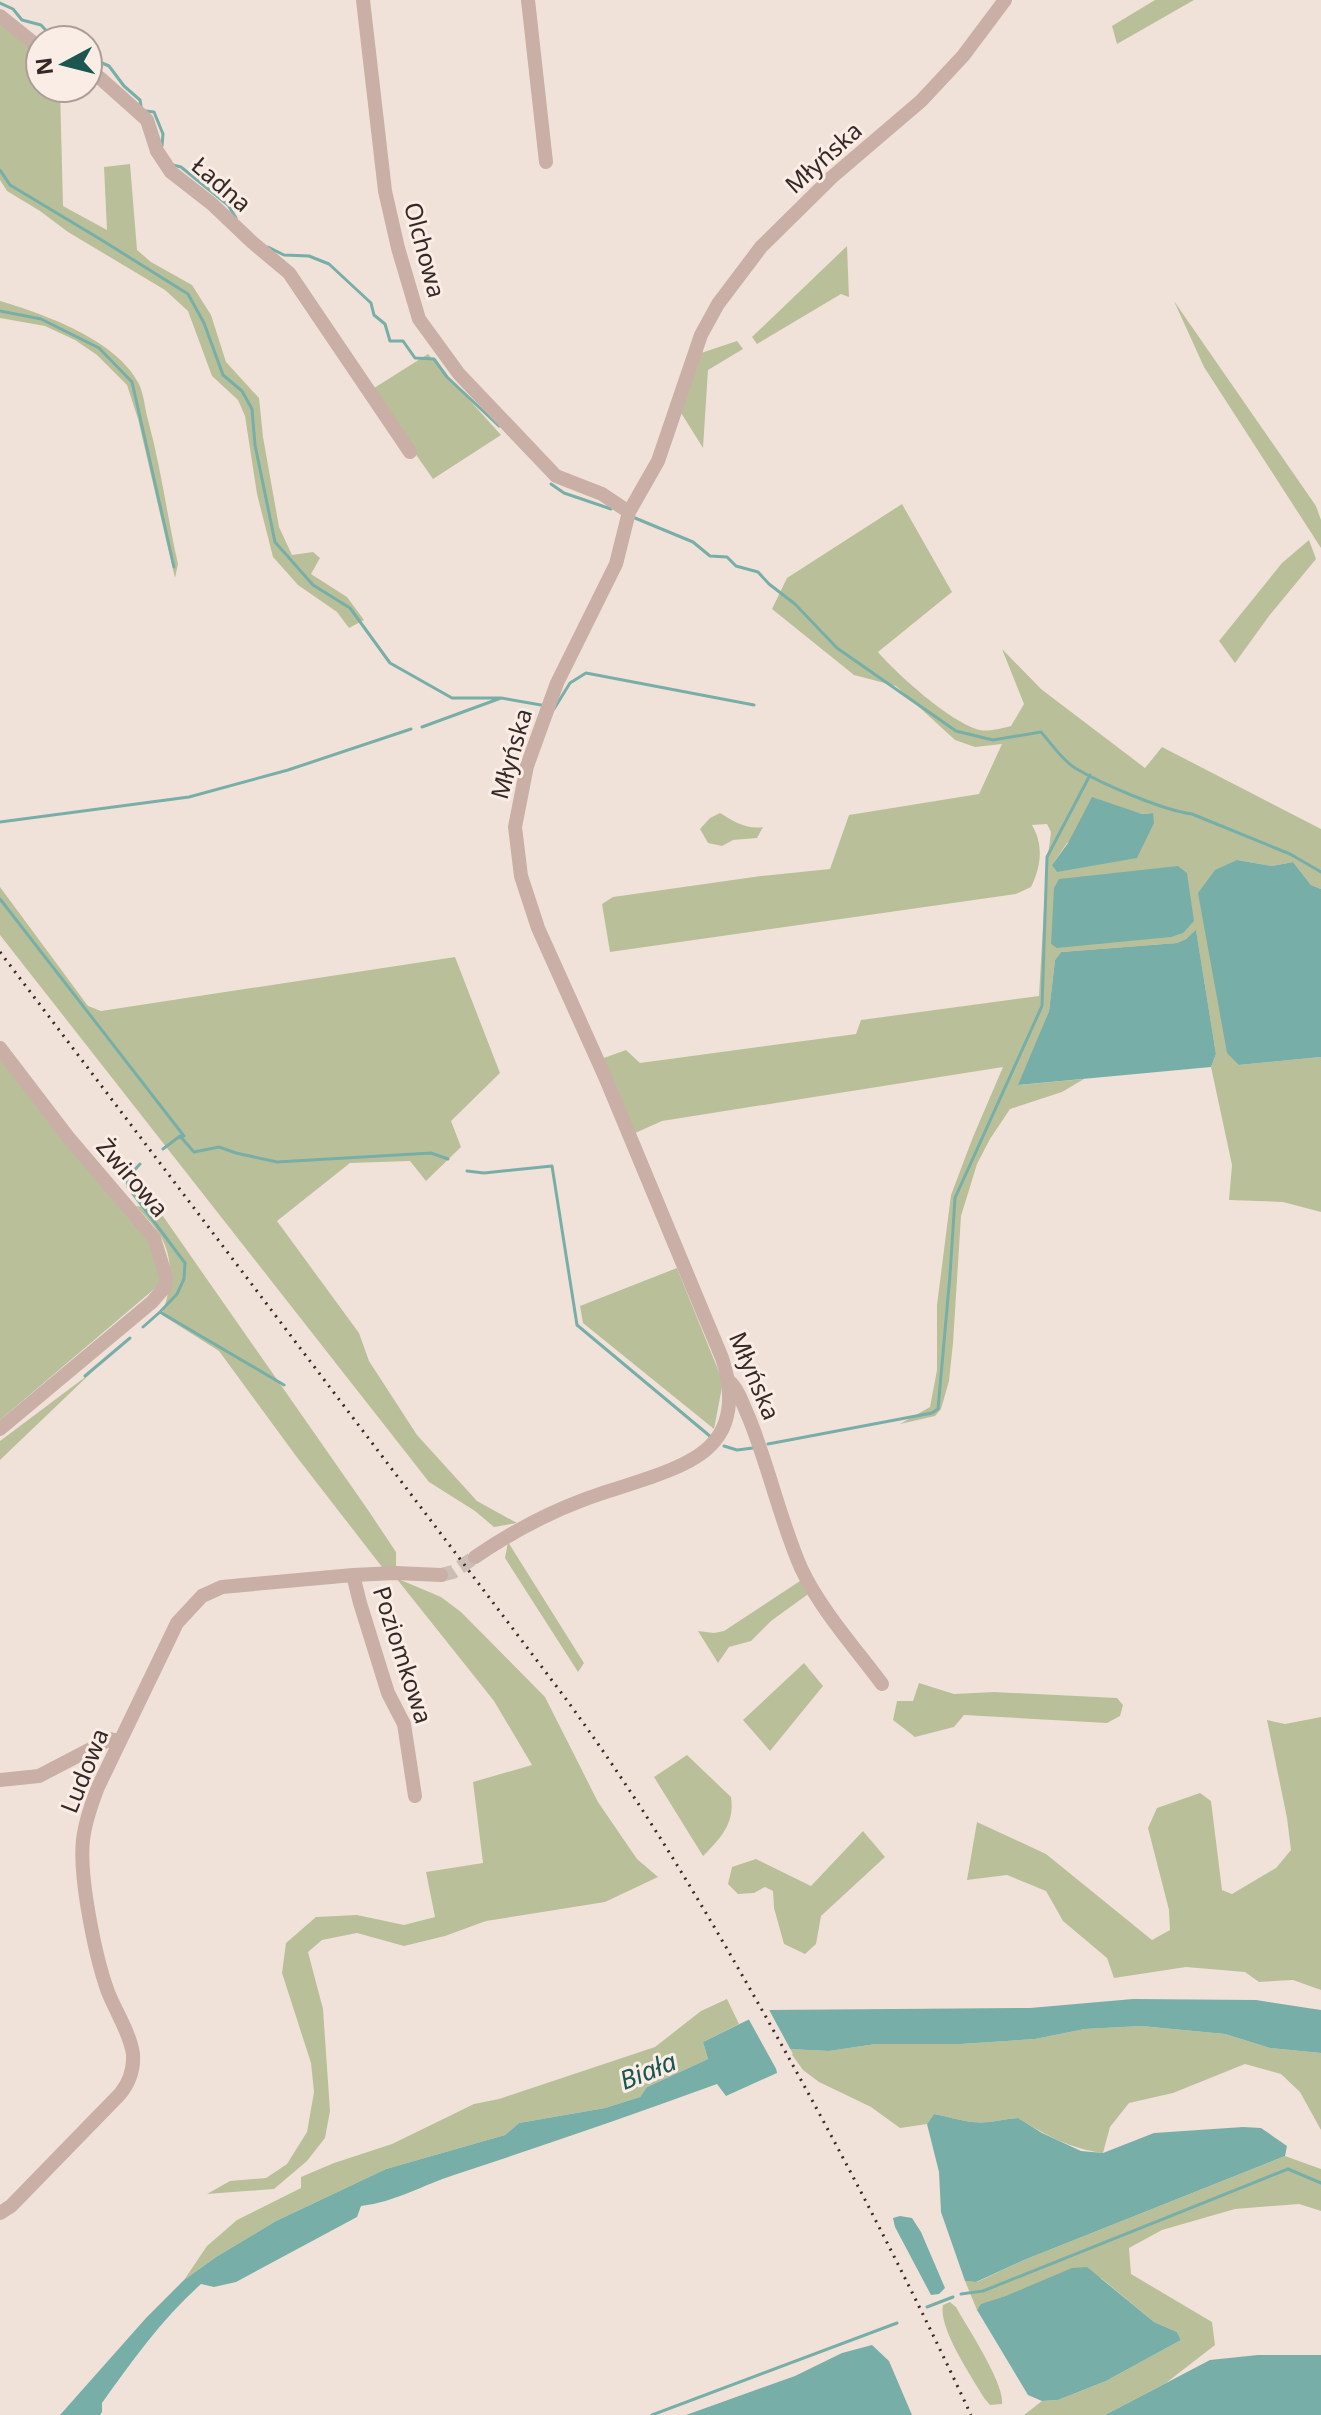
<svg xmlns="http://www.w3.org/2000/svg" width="1321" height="2415" font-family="'Noto Sans',sans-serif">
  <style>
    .green { fill: #b9c099; fill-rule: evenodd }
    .water { fill: #77afa8 }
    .pier { fill: #f1e2d9 }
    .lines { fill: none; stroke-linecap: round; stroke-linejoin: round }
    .stream { stroke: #77afa8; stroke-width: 3 }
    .minor-tunnel { stroke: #cbbdb5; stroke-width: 14; stroke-dasharray: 14 7; stroke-linecap: butt }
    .minor { stroke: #c9afa5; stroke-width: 14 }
    .rail { stroke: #352826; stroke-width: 3; stroke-dasharray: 2 6; stroke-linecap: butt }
    .labels { text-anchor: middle; stroke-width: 6; stroke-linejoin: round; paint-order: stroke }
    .street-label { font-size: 24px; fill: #352826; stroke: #f9ede5 }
    .water-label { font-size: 26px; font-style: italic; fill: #1b5651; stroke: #f9ede5 }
  </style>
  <rect width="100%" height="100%" fill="#f1e2d9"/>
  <path class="green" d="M1155,0h39l-77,44 -5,-18z
    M0,21l40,33v34h20l3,118 44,24 -3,-63 26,-3 7,86 14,12 41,23 19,30 15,47 33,36 4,39 16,90 13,28 21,-3 7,6 -9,16 36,23 17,23 -15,8 -12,-16 -39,-27 -25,-28 -16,-63 -12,-78 -7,-16 -26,-24 -24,-65 -23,-21 -97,-58 -28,-21 -33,-20 -7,-11z
    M847,246l2,51 -8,-3 -84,50 -5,-7z
    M0,301c44,13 117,39 139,83 5,11 6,25 9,36 13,47 19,96 30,144l-3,14 -37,-159 -11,-34 -30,-30 -22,-15 -30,-14 -45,-8z
    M1174,301l142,205 5,14v28l-117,-181z
    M737,341l6,8 -35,21 -5,78 -25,-40 20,-54z
    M428,354l73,81 -68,44 -62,-89z
    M902,504l50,88 -74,60c19,22 73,71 102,78 9,2 22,-2 31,-4l13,-22 -22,-55 39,40 104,79 17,-21 159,82v60l-10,-4 -18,-23 -21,4 -35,-6 2,205 82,-8v155l-38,-10 -54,-2 3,-35 -21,-98 5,-13 -20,-123 -10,8 -9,4 -116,9 -6,8 -6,51 -30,74 65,-6 -22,13 -52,17 -20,30 -13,25 -16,52 -8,127 -4,38 -8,28 -6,7 -35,8 30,-17 7,-37v-65l14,-110 22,-58 30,-70 -341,54 -29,13 -32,-75 25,-9 14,13 216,-29 5,-14 178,-24 7,-124 5,-40 -4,-8 -15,1c12,20 9,42 -1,62l-15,7 -406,58 -8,-48 11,-7 148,-21 69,-7 19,-54 130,-21 23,-50 -27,3 -20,-7 -59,-54 -42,-11 -82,-66 15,-31zM1127,810l15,4 10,-1 -100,52 15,-22z
    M1309,540l7,19 -47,57 -34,47 -16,-22 63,-78z
    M720,813c13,8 27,17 43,14l-6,11 -24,2 -11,6 -14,-3 -8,-14 10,-11z
    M0,887l88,119 13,5 354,-54 45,116 -49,48 10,26 -35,34 -16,-20 -60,2 -73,58 82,112 10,28 48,74 60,66 40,22 -23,4 -19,-16 -46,-29 -429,-547z
    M0,1057l150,184 9,27v17l-159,135z
    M136,1206l22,3 210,301 28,42v16l-14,-1 -86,-111 -77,-105 -57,-36c9,-27 13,-54 -2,-80 -6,-10 -16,-20 -24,-29z
    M677,1268l46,114 -9,47 -131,-106 -3,-17z
    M92,1372l-92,88v-19z
    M508,1542l76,121 -6,9 -73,-114z
    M396,1578l45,19 20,15 84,85 53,105 39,57 21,18 -53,25 -119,19 -41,15 -41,10 -47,-13 -35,7 -14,12 15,57 7,102 -5,27 -18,23 -33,28 -67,5 23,-13 36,-3 21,-14 20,-32 7,-40 -3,-29 -29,-90 4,-30 30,-26 41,-2 47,10 31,-8 -9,-45 57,-9 -10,-81 59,-17 -38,-64z
    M803,1579l8,13 -40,29 -20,20 -22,6 -11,16 -20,-32 16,2 10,-2z
    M804,1663l19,23 -53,65 -27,-31z
    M919,1683l35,11 40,-2 123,6 6,7 -3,11 -13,7 -143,-8 -10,12 -39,10 -22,-17 4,-19h16z
    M1321,1717v273l-28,-10 -34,2 -14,-10 -59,-5 -72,11 -7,-20 -44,-37 -17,-30 -39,-16 -40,5 10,-58 69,32 106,86 18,-10 -1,-20 -21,-82 9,-20 43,-15 11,8 11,89 10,4 44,-26 15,-18 -4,-32 -20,-98 18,4z
    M687,1755l44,42c4,26 -10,41 -28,59l-49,-79z
    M863,1831l22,26 -64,59 -5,28 -11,10 -21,-10 -10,-36 -1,-17 -8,-4 -11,6 -16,1 -10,-10 4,-17 24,-8 55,27z
    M727,1999l12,25 -36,18 5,17 -61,28 -7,10 -35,11 -86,15 -14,12 -119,34 -110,52 -60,36 -32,23 23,-34 30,-26 64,-32v-11l33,-14 58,-19 82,-40 25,-5 156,-52 46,-36z
    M1141,2026l84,8 45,14 51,5v77l-21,-38 -19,-18 -36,-10 -72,29 -44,10 -19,24 -7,26c-32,-4 -58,-18 -85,-35 -15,1 -30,6 -45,4 -13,-1 -26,-6 -39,-8l-7,10 -27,4 -29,-21 -52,-25 -16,-12 -15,-21 41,2 47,-7h85l74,-5 50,-10z
    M1285,2156l36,13v42l-22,-7 -64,5 -73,21 -33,18 2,26 81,48 3,23 -49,38 -61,32h-81l18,-14 16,-1 48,-19 75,-41 -4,-8 -23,-10 -53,-44c-24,4 -112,15 -124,32l-12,-29 12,1 47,-22z
    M950,2302l6,5c11,20 49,77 46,97l-12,1 -6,-7c-12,-21 -46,-70 -41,-93z"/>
  <path class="water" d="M1092,797l50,17 11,-1 1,10 -17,35 -80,14 -5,-7 16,-22z
    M1237,860l35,6 21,-4 18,23 10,4v168l-82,8 -12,-12 -29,-160 17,-23z
    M1178,866l9,7 7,48 -11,12 -12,4 -114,11 -6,-4 3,-56 5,-9z
    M1196,930l20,124 -5,13 -193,18 31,-74 6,-51 6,-8 116,-9 9,-4z
    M1133,1999l123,1 65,10v43l-51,-5 -45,-14 -84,-8 -56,3 -50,10 -74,5h-85l-47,7 -41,-2 -14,6 3,18 -51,23 -9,-12c-87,32 -175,62 -263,91 -31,10 -59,27 -93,31l-4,11 -121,65 -22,5 -13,-3c-39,35 -69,77 -99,119v9l-2,3h-40l86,-97 38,-38 32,-23 60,-36 110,-52 119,-34 14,-12 86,-15 35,-11 7,-10 61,-28 -5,-17 65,-32 262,-2z
    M934,2114c13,2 26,7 39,8 15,2 30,-3 45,-4l24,15 39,18 22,2 51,-20 89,-6 18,1 26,18 -2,10 -261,104 -48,22 -11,-1 -24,-69 -2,-40 -12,-48z
    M900,2216l12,2 9,14 24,56 -6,6 -8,1 -36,-68 -2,-9z
    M1087,2267l67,55 23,10 4,8 -75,41 -48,19 -16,1 -14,-6 -51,-85 4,-6 27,-9 64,-27z
    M872,2345l17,16 23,54h-226l109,-39 47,-23z
    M1258,2355h63v60h-216l105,-55z"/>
  <path class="pier" d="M767,2006l26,48 -15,4 2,18 -33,-60z"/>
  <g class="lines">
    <path class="stream" d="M0,3l13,6 9,11 19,5 14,15
      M88,57l21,9 15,20 16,14 1,6
      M146,111l8,1 9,22 -1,12
      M173,165l8,2 47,38 8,13
      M0,170l10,15 90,54 88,55 16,29 19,52 19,16 10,18 3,36 20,97 38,43 37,23 40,55 62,35h49
      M268,247l16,8 25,1 20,8 42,39 3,12 11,9 5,17h13l12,17 19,1 13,18 52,49
      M0,311l41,8 58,29 33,34 42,185
      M551,484l13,9 47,16
      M635,518l58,24 17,14 17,1 9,9 22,6 11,12 26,20 42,44 119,83 37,9 48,-8c10,11 21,28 34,36 27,16 87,42 117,46l98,40 31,18
      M554,709l16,-26 16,-10 168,32
      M422,727l79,-29 40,7
      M0,822l189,-25 99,-27 123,-41
      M0,899l184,237
      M163,1149l17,-13 14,16 25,-5 17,6 41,9 154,-9 17,6
      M140,1164l-13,14 1,9 57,76 -1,16 -7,15 -17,18 124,73
      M467,1171l17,2 68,-7 25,159 134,112
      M143,1327l17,-15
      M85,1376l45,-38
      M768,1444l164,-31 6,-4 12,-134 5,-77 87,-192 5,-149 43,-82
      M724,1446l13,4 16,-2
      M961,2294l22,-3 305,-122 33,14
      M927,2307l26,-10
      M652,2415l245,-92"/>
    <path class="minor-tunnel" d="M441,1575l12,-3 22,-15"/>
    <path class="minor" d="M363,0l22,191 13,57 21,71 40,55 97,102 46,18 27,18
      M528,0l18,162
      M0,16l40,32
      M88,72l12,6 47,42 10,31 14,21 41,32 40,38 37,31 121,179
      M0,1048l68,89 86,101 12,39 -1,10 -13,15 -152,127
      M729,1381c10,9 14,24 20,37 20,49 31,102 52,150 19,41 55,81 81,116
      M475,1557c34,-23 70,-43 108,-57 35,-14 103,-28 128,-55 23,-23 21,-58 11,-87l-116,-279 -68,-151 -17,-52 -6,-49 12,-61 30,-83 59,-119 13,-52 29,-51 43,-126 17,-31 43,-57 71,-70 89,-76 42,-45 42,-56
      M353,1575l7,28 28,90 16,31 11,72
      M0,1780l39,-4 71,-37 10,2
      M0,2213l11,-7 109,-112c9,-11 14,-25 13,-40 -3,-21 -17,-42 -25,-62 -13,-36 -29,-115 -25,-152 2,-18 8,-35 15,-53l79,-164 25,-27 20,-9 131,-12 43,-2 45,2"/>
    <path class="rail" d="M0,952l560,739c84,113 151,228 220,351 68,122 132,246 191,373"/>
  </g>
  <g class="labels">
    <g class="street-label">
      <text transform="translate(824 158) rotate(-42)" y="8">Młyńska</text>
      <text transform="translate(221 185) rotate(41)" y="8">Ładna</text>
      <text transform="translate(424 250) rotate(75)" y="8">Olchowa</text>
      <text transform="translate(512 754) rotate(-74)" y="8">Młyńska</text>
      <text transform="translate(132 1178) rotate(49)" y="8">Żwirowa</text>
      <text transform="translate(754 1376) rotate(67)" y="8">Młyńska</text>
      <text transform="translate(402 1655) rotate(72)" y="8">Poziomkowa</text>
      <text transform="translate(85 1771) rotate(-68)" y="8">Ludowa</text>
    </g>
    <g class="water-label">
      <text transform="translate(648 2071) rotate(-22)" y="9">Biała</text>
    </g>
  </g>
  <g transform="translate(64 64) rotate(263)"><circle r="38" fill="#f9ede5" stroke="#ab9e99" stroke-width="2"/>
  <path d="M0-6L14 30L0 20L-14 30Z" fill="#1b5651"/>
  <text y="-12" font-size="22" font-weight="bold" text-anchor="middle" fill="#352826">N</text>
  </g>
</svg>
